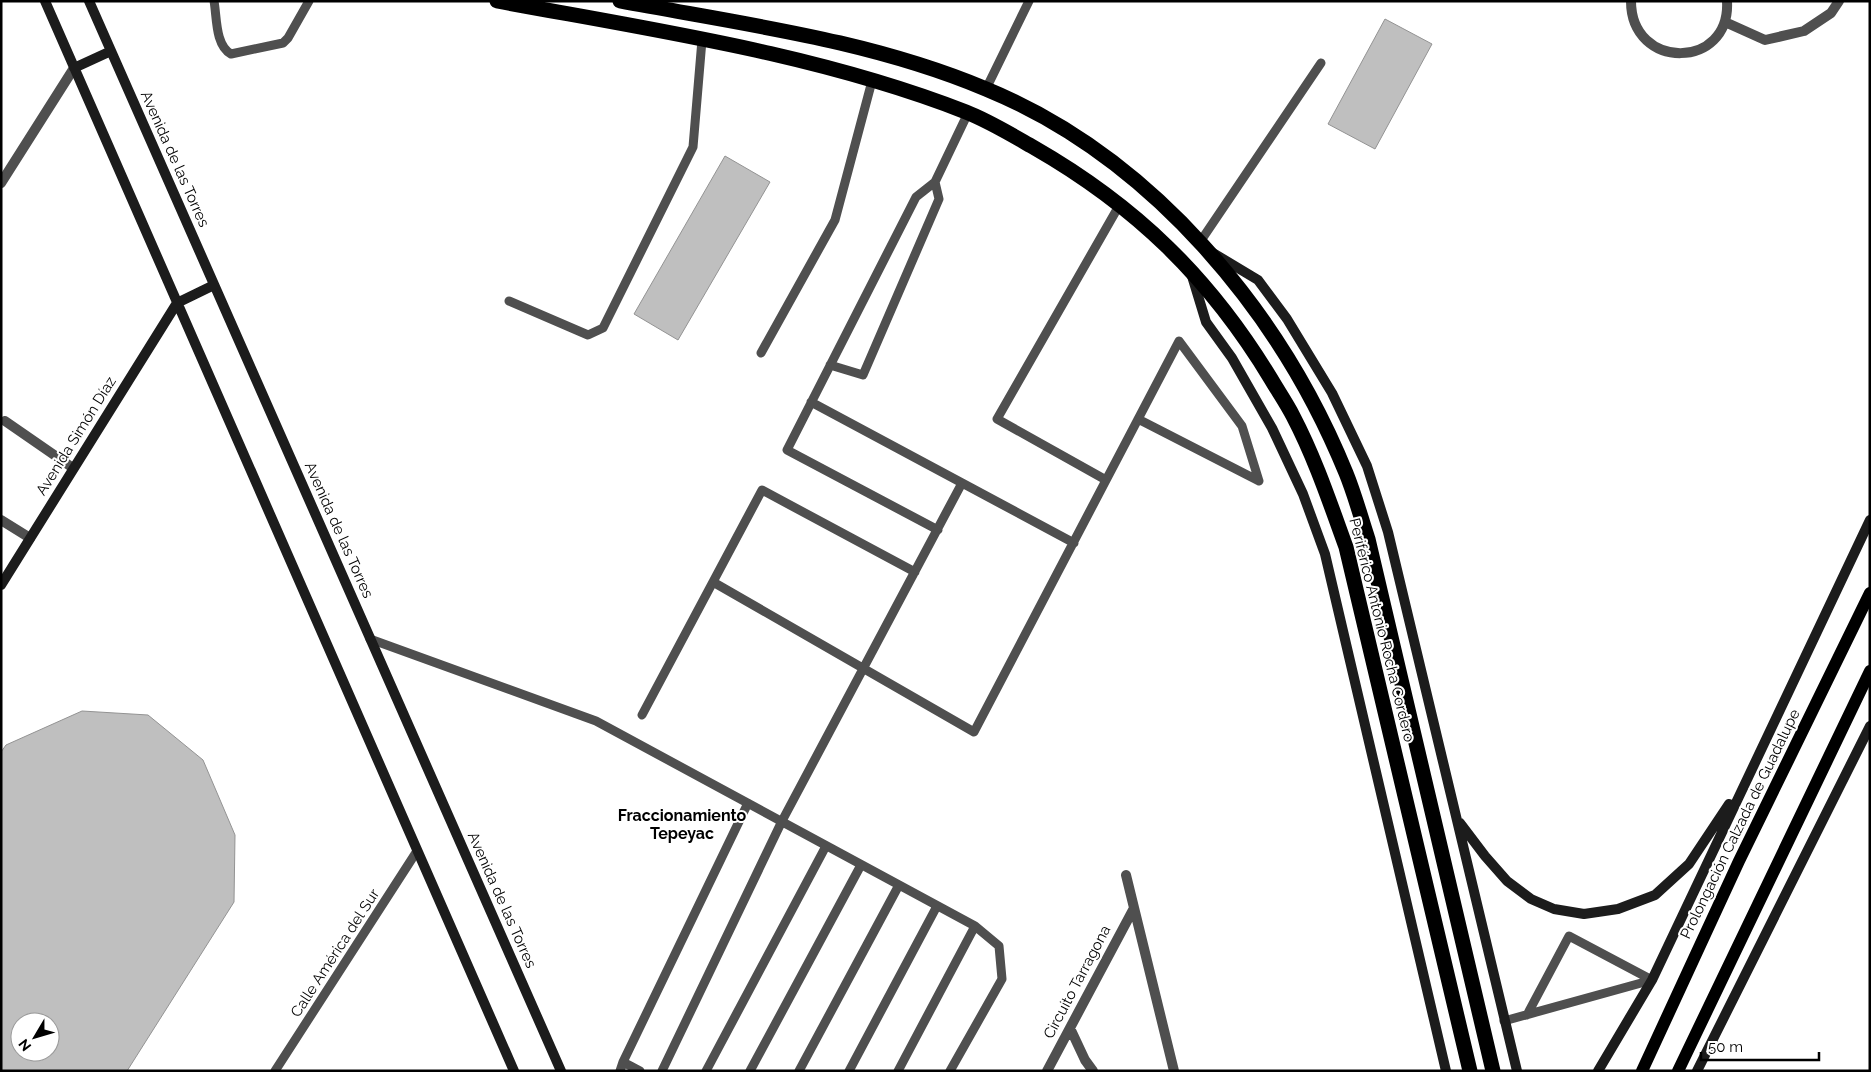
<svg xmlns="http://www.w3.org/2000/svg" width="1871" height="1072" font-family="Raleway,sans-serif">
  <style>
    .building { fill: #bfbfbf; stroke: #939393; fill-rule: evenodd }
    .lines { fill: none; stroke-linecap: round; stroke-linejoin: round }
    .lane { stroke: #4f4f4f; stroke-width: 9 }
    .street { stroke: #4f4f4f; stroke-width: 10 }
    .secondary { stroke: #1c1c1c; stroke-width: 10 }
    .primary { stroke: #000; stroke-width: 12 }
    .highway { stroke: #000; stroke-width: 15 }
    .labels { text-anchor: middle; stroke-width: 4; stroke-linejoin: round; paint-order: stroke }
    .street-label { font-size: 15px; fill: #000; stroke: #fff }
    .neighbourhood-label { font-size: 16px; font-weight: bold; fill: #000; stroke: #fff }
  </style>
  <rect width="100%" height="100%" fill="#fff"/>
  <path class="building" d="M1385,19l47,25 -57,105 -47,-25z
    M725,156l45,26 -92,158 -44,-26z
    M82,711l66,4 55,45 32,75 -1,67 -107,169h-126v-319l5,-7zM20,1022h30v30h-30z"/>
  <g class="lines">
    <path class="lane" d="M214,1c3,16 1,44 17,53l52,-11 5,-5 21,-37
      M986,89l43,-88
      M1200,242l121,-179
      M509,301l79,34 15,-7 90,-181 9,-107
      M761,353l74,-133 37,-139
      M830,365l33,10 76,-176 -4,-17
      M811,402l263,141
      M1138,419l121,62
      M1106,480l-109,-61 123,-215
      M938,530l-151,-80 129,-253 19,-15 33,-69
      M713,582l261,150 205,-391 63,85 17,55
      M370,639l226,82 379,205 24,20 3,33 -52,92
      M642,715l120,-225 153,82
      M1527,1015l42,-79 83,44
      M1504,1021l148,-41
      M623,1062l17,9
      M275,1071l142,-220
      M620,1071l3,-9 125,-259
      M662,1071l120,-250 180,-338
      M706,1071l120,-225
      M750,1071l111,-206
      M799,1071l100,-186
      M849,1071l88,-165
      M898,1071l77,-145"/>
    <path class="street" d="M1631,1c0,70 100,69 96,0
      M1725,22l40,18 39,-9 27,-18 8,-12
      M1,183l73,-115
      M5,421l68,47
      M1,520l29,18
      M1126,875l48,196
      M1070,1028l15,32 8,11
      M1047,1071l87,-163"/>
    <path class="secondary" d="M45,1l469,1070
      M89,1l472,1070
      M74,68l37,-17
      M1213,253l45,27 29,39 45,74 35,73 21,66 129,539
      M1192,276l14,46 26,36 40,70 31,66 22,60 121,517
      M1,585l176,-282 37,-18
      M1460,823l25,33 22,25 24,18 23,10 30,5 34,-5 37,-14 34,-31 40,-60
      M1598,1071l54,-91 218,-460
      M1697,1071l173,-345"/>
    <path class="primary" d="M1642,1071l97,-210 131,-268
      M1678,1071l192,-400"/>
    <path class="highway" d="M497,1c156,29 321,53 469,111 23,9 46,23 67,35 103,59 177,131 238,232 7,12 16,25 22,37 22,42 37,87 53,131l124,524
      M620,1c122,23 250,39 366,88 165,68 294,222 360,384 9,22 15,45 22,66l125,532"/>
  </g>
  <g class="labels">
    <g class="street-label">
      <text transform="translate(175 159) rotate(66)" y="5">Avenida de las Torres</text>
      <text transform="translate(76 436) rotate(-58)" y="5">Avenida Simón Díaz</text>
      <text transform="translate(339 530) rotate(66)" y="5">Avenida de las Torres</text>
      <text transform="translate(1382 630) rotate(76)" y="5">Periférico Antonio Rocha Cordero</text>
      <text transform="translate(1740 824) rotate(-64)" y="5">Prolongación Calzada de Guadalupe</text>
      <text transform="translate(502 900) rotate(66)" y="5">Avenida de las Torres</text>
      <text transform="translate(335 953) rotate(-57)" y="5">Calle América del Sur</text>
      <text transform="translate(1077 982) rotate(-62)" y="5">Circuito Tarragona</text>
    </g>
    <g class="neighbourhood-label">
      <text x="682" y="821">Fraccionamiento<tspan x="682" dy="18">Tepeyac</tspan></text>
    </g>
  </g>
  <rect width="1871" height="1072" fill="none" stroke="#000000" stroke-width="5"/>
  <g transform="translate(35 1037) rotate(232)"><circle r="24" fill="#ffffff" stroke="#999999"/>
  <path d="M0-4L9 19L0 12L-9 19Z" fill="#000000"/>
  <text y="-8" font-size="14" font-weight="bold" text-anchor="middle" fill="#000000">N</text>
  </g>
  <path d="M1701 1052v8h118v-8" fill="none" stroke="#000000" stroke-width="2.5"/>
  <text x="1708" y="1052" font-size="15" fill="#000000" stroke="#ffffff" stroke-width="4" paint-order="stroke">50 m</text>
</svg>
